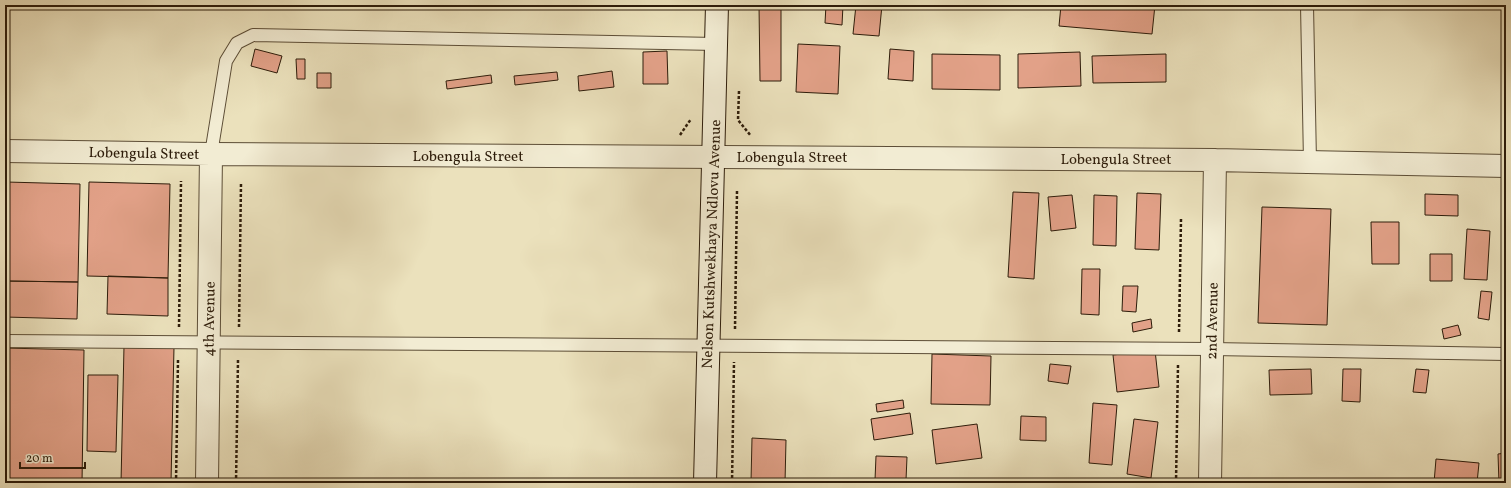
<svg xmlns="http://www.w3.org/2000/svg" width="1511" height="488" font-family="Vollkorn,serif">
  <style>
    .building { fill: #e2a188; stroke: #2d1c0a }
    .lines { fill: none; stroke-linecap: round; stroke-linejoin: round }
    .lane-casing { stroke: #5c4d36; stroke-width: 14 }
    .street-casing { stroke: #5c4d36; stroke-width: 24 }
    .secondary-casing { stroke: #2d1c0a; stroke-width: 24 }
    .path { stroke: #2d1c0a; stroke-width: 2.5; stroke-dasharray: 3 2; stroke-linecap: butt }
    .lane { stroke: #f2ecd3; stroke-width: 12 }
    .street { stroke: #f2ecd3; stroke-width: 22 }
    .secondary { stroke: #f2ecd3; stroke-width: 22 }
    .labels { text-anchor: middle; stroke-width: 3; stroke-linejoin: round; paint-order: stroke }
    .street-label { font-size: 15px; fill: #2d1c0a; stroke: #f2ecd3 }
  </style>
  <rect width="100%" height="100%" fill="#ebe1bc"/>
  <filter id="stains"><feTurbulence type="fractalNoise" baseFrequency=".005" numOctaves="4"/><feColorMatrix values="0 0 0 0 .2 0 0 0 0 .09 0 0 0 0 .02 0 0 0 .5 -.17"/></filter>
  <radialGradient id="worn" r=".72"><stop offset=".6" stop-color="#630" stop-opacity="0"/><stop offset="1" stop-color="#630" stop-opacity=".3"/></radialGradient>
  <path class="building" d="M759,5h22v76h-21z
    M826,5h17l-1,20 -17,-2z
    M856,5h26l-3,31 -26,-2z
    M1061,5h94l-3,29 -93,-8z
    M798,44l42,2 -2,48 -42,-2z
    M255,49l27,7 -5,17 -26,-7z
    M890,49l24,2 -1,30 -25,-2z
    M667,51l1,33h-25v-32z
    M1080,52l1,34 -63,2v-34z
    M932,54l68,1v35l-68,-1z
    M1166,54v28l-73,1 -1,-27z
    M296,59h9v20h-8z
    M612,71l2,16 -35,4 -1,-15z
    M557,72l1,8 -43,5 -1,-9z
    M317,73h14v15h-14z
    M491,75l1,8 -45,6 -1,-8z
    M6,182l74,2 -2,98 -73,-1z
    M89,182l81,2 -2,94 -81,-2z
    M1013,192l26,1 -5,86 -26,-2z
    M1137,193l24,1 -2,56 -24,-1z
    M1425,194l33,1v21l-33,-1z
    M1072,195l4,33 -25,3 -3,-34z
    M1094,195l23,1 -1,50 -23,-1z
    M1262,207l69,2 -4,116 -69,-2z
    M1371,222h28v42h-27z
    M1467,229l23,2 -3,49 -23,-1z
    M1430,254h22v27h-22z
    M1082,269h18l-1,46 -18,-1z
    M108,276l60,2v38l-61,-2z
    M5,281l73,1 -1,37 -72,-2z
    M1123,286h15l-2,26 -14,-1z
    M1481,291l11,1 -3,28 -11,-2z
    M1151,319l1,9 -19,4 -1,-9z
    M1458,325l3,10 -17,4 -2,-10z
    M124,346l50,1 -3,135 -1,1h-49z
    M5,348l79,2 -2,133h-77z
    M1155,350l4,37 -42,5 -4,-37z
    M932,354l59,2 -1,49 -59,-1z
    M1050,364l21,2 -3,18 -20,-3z
    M1311,369l1,25 -42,1 -1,-25z
    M1343,369h18l-1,33 -18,-1z
    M1416,369l13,1 -3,23 -13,-1z
    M88,375h30l-2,77 -29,-1z
    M903,400l1,8 -27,4 -1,-8z
    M1093,403l24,2 -5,60 -23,-2z
    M910,413l3,21 -39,6 -3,-21z
    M1021,416l25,1v24l-26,-1z
    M1134,419l24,3 -7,56 -24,-4z
    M977,424l5,34 -46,6 -4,-34z
    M752,438l34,2 -1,43 -34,-1z
    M1506,453v30h-7l-1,-29z
    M876,456l31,1 -1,23h-31z
    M1436,459l43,4 -2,20h-43z"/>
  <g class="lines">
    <defs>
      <path id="lane" d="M1307,5l3,157
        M211,154l15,-93 11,-18 16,-8 463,9
        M5,341l1207,8 294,5"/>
      <path id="street" d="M5,151l206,3 1004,6 291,6
        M207,483l4,-329
        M1210,483l5,-323"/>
      <path id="secondary" d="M705,483l12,-478"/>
    </defs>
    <use href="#lane" class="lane-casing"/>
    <use href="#street" class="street-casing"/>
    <use href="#secondary" class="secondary-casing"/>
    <path class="path" d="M739,91l-1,29 13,16
      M680,135l11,-16
      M179,327l2,-146
      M239,327l2,-144
      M735,329l2,-138
      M1179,332l2,-113
      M176,483l2,-123
      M236,483l2,-123
      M732,483l2,-121
      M1176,483l2,-118"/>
    <use href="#lane" class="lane"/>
    <use href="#street" class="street"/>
    <use href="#secondary" class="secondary"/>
  </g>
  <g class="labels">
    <g class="street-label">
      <text transform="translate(144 153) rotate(1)" y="5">Lobengula Street</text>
      <text x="468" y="161">Lobengula Street</text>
      <text x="792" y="162">Lobengula Street</text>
      <text x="1116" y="164">Lobengula Street</text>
      <text transform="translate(711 244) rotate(-88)" y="5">Nelson Kutshwekhaya Ndlovu Avenue</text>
      <text transform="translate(209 319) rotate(-89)" y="5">4th Avenue</text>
      <text transform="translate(1212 321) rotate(-89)" y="5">2nd Avenue</text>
    </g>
  </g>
  <rect width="1511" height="488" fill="none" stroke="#ebe1bc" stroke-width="20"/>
  <rect x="6" y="6" width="1499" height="476" fill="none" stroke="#2d1c0a" stroke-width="2"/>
  <rect x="10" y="10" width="1491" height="468" fill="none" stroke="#2d1c0a"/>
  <path d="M20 462v6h65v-6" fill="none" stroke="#2d1c0a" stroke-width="2"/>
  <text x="26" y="462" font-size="12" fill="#2d1c0a" stroke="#f2ecd3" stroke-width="3" paint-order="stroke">20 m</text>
  <rect width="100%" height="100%" filter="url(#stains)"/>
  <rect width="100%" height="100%" fill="url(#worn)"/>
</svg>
